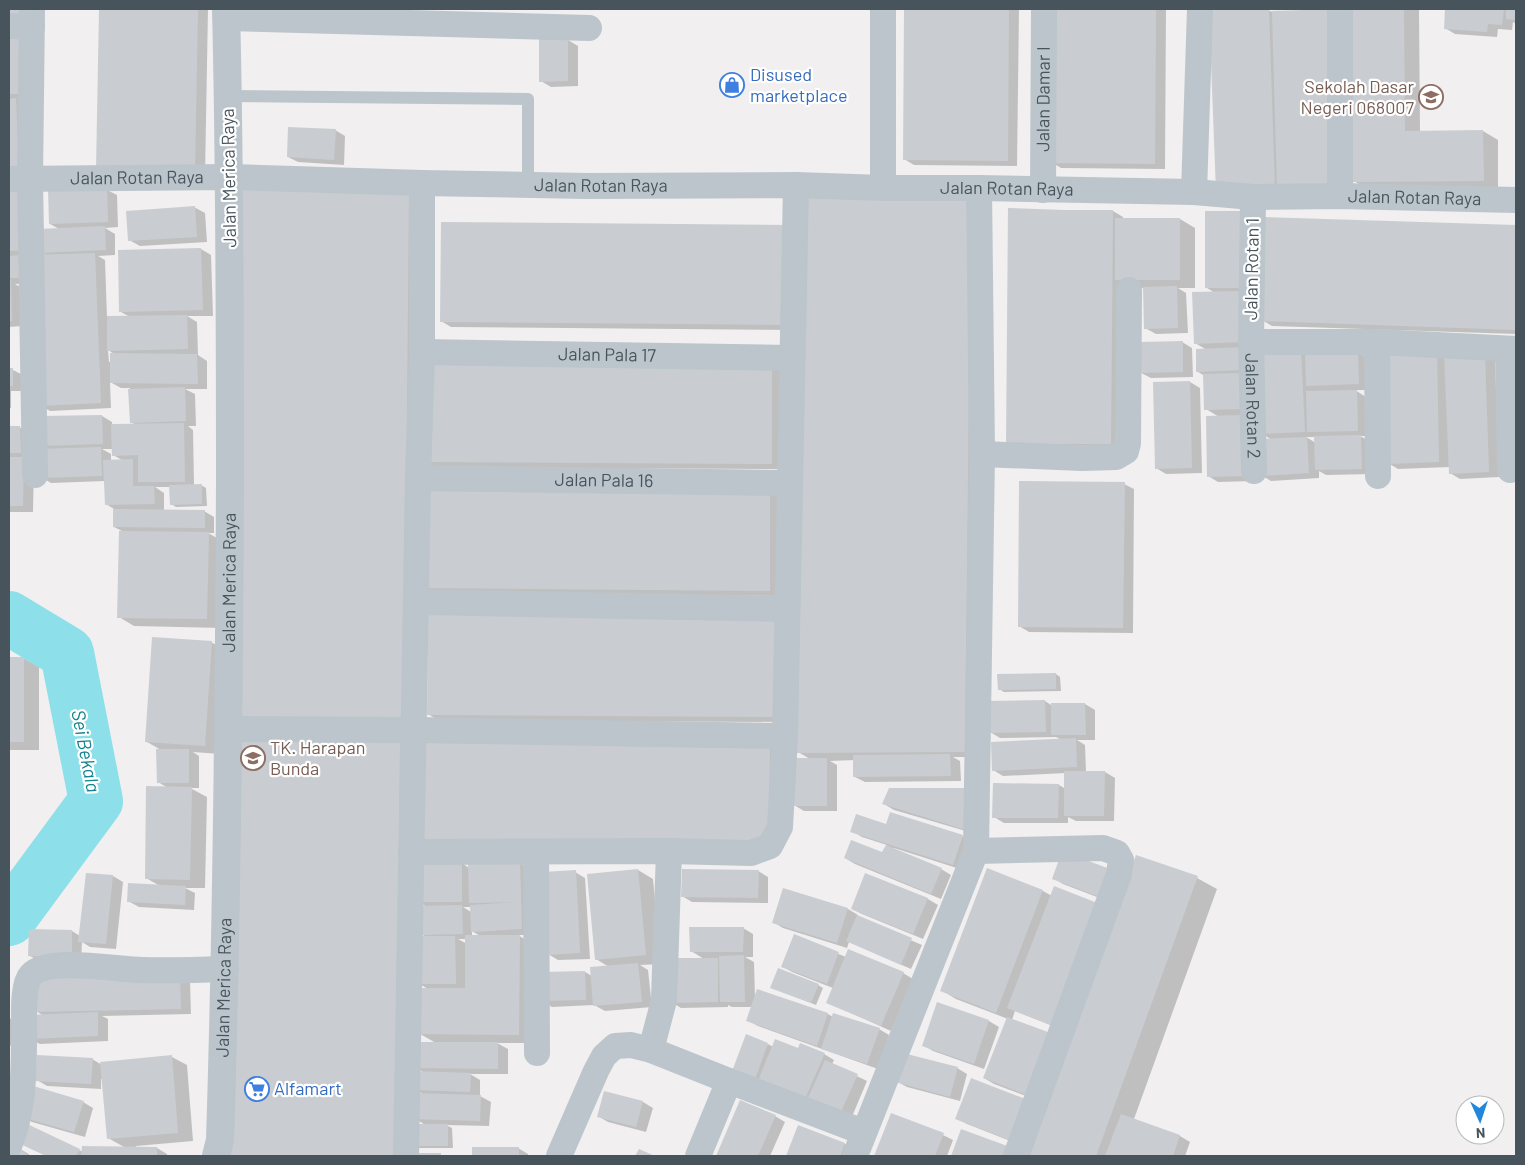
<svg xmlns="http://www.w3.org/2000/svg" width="1525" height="1165" font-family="Barlow,sans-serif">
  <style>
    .shadow { fill: #0003; fill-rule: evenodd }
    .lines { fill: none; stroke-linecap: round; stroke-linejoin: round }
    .river { stroke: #8de0e9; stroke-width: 54 }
    .building { fill: #c9cdd1 }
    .service { stroke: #bbc5cb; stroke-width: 12 }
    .minor { stroke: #bbc5cb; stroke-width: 26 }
    .tertiary { stroke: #bbc5cb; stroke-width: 28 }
    .labels { text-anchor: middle; stroke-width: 4.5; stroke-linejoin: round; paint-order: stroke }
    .shop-label { font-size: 18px; fill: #366cbe; stroke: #fff; text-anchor: start }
    .education-label { font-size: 18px; fill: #785e54; stroke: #fff; text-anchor: end }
    .street-label { font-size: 18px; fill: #47545b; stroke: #fff }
    .water-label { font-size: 19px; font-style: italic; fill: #12838e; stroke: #fff }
  </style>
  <rect width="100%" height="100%" fill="#f1efef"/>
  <path class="shadow" d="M100,9h108l-3,167 -108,-7z
    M905,9h114l-2,157 -103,-1 -10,-6z
    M1052,9h114l-1,160 -104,-1 -10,-6z
    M1232,9h33l8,3 74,179 -120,6 8,-186z
    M1352,9h67l1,123 63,-1 15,9v49l-129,1 -15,-9z
    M1447,9h69v15l-3,-2 -1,8 -14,-1 -1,8 -42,-3 -10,-6z
    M9,31l17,75 -17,67z
    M568,40l10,6v40l-27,1 -10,-6z
    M335,130l10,6 -1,29 -46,-3 -10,-5z
    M9,190l26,66h12l-6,-4 20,-22 -11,-6 57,-34 10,5 1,32 -13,1 10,6v21l-17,1 7,4 2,58 23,-1 -9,-5 80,-63 10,6 2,61h-26l10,6 1,33 9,6v28h-22l10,5 1,32h-8l5,4 1,55h7l5,3 1,18 -31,1 -5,-3 -1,-17h-15l9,6v17l40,1 10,6v16h-6l16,9 -2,86 -88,-2 -15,-9 5,-85 -10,-5v-18l-8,-5 -1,-23 -54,2 -10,-6 8,-27 -8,-5 61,-29 10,6v4l24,-1 -5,-3 -1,-34h-9l-11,-6 1,26 -61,3 -10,-6 -5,-122 -20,1 5,3 2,39 -13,1zM108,350l8,5 -5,7h-2zM102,449h11v6l9,5 -11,1v-7z
    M409,190l5,544 -178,-8z
    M971,195l4,562h-22l7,4 1,20 -96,1 -10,-5v-17l-25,1 7,4v46h-33l-10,-6 16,-46 -12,-7z
    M194,207l11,6 2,29 -67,4 -11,-6z
    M1113,211l10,6v2h57l15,9v60h-17l8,5 2,40 -32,1 -11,-6 -1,-40h-13l-10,162h-104z
    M1246,212l9,269 -37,1 -10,-6 11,-59 -13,-8 -1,-33 -7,-4 9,-22 -12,-7 20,-50 -8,-5z
    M1266,218l250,9v107l-244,-8 -10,-6z
    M442,223l356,107 -347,-3 -10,-6z
    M1182,342l10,6 1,29 -42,1 -10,-5z
    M1358,352l10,6 1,32h-14l11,7 2,39h-8l11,6 1,32 -46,1 -7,-4v7l-48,3 -10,-6 11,-35 -11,-7 -4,-79zM1306,437h10v6z
    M1386,352l109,7 4,118 -39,2 -10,-6v-6l-52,2 -10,-6z
    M9,360v10h4l10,5v16h-12v17h-2z
    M772,365l10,6 -1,98 -346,-2 -10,-6z
    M1190,382l10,6 2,85 -36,1 -10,-6z
    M9,427h10l11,6 4,31 -1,48h-24z
    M1124,484l10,5 -1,144 -104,-1 -10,-6z
    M770,492l10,5 -1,99 -346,-3 -10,-6z
    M775,619l10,103 -347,-2 -10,-6z
    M211,642l15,9 -6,103 -27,-2 6,4v32h-9l17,9 -2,91h-20l10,5 -1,17 -55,-3 -11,-6 32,-15 -14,-8 22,-90 -10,-6 3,-32 -14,-8z
    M9,658h14l16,9v83h-30z
    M1056,674l4,3 1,14 -57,1 -5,-3z
    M1045,701l6,4 34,-1 10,6v30h-18l8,5 1,27h19l10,6 -1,43h-38l-8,-4v6h-64l-10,-6 65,-32 7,4v-16l-63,3 -10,-6 69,-30 -6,-3 -56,1 -10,-6z
    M400,740l10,6 -5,410h-177z
    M770,743l10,6 -1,98 -347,-3z
    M965,789l11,45 -82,-24 -10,-6z
    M887,826l75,10 10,6 -9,28 -69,-22 -1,2 48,19 10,6 -10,24 -86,-35 -10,-6 38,-4 4,-9 -25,-8 -10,-6z
    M1063,853l47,49 -47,-18 -10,-6z
    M462,863l7,5 51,-5 10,6 2,66h-14l11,7 5,101h-37l11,6v25h-38l10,6v16l11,6 -2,24 -43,-1 6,3 1,20h-37l11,-22 -13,-8 9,-24 -9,-5 9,-17 -8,-5 21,-24 -16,-9 8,-45 -10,-6 10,-45 -7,-4 6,-27 -10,-6zM463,907h8v5zM472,931l8,5h-8zM458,939h9v5z
    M638,870l15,9 8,85 -21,1 8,5 4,37 -47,4 -11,-6 -42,2 -11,-6v-27l44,-2 7,4 17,-9 -13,-8z
    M988,870l55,21 9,5 11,134 -48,-19 -3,9 30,82 -48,-18 -10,-6 24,-59 -52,-20 -15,-9z
    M758,871l10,6v26l-76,-1 -10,-6z
    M575,872l10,6 5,81 -32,1 -10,-6z
    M866,874l62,25 10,6 -15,34 -61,-25 -10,-5z
    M113,876l10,6 -7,67 -26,-2 -8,-5 -1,20 -41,-1 -10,-5 42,-25 8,5z
    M1197,878l20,11 -83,230 46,17 10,6 -5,14h-157z
    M784,889l64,20 10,6 -1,2 65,28 -11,24 -62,-27 -2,6 -64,-20 -10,-6z
    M743,928l10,6v23h-8l9,5 1,37 73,15 5,3 46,12 10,6 -11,34 -120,-43 -11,-6 5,-13h-20l-4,-2v2l-47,1 -10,-6 33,-43 -13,-8z
    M794,936l52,21 57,16 10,6 -22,52 -64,-29 6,-14 -41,-16 -10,-6z
    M190,980l1,34 -89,2 6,3v22l-68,3 -11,-5 15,-23 -8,-5z
    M818,985l5,3 -7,17 -44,-17z
    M938,1004l51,17 10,6 -15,42 -51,-18 -10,-6z
    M9,1017l15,16 -15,14z
    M768,1044l5,3 51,7 10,6 -2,4 35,17 -16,38 -108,-40z
    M172,1057l15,8 6,76 -57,5v2h21l10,6v2h-120l-21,-10 -2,-23 59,29 41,-5 -16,-9 -5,-59h-2v10l-54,-3 -10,-6 55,-21 10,6z
    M957,1068l10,6 -7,27 -53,-14 -11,-6z
    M971,1080l52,66 -56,-22 -10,-6z
    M83,1102l10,6 -8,29 -53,-15 -10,-6z
    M643,1102l10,6 -7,24 -38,-10 -10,-6z
    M892,1115l51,20 10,5 -6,16h-71z
    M775,1116l10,6 -15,34h-53z
    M799,1127l46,17 10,6 -3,6h-62l-2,-1z
    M962,1131l62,25h-71z
    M17,1147l10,6 4,3h-22z
    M473,1148h45l10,6v2h-55z"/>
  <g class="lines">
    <path class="river" d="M9,618l58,35 29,148 -87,118"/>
  </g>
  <path class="building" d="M9,9h16v9h-16z
    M99,9h99l-3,162 -99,-2z
    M904,9h105l-1,152 -105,-1z
    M1051,9h105l-1,155 -105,-1z
    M1269,9l6,181 -59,2 -7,-182z
    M1335,9l2,177 -60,2 -5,-177z
    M1351,9h53l1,122 78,-1 1,51 -132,1z
    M1445,9h59l-2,16 -14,-1 -1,8 -43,-3z
    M1506,9h10v11l-10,-1z
    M22,29l1,65h-14v-64z
    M568,38v43l-29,1v-43z
    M16,98l3,69 -10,1v-69z
    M288,127l48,2 -2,31 -47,-3z
    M241,187l168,2 -5,540 -169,-2z
    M9,188h14l3,62 -17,1z
    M107,188l1,34 -59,2 -1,-34z
    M803,192l168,2 -6,558 -169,1z
    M195,206l2,31 -69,4 -2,-30z
    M1008,208l56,2h49l-2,234h-105z
    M1205,211h41v77h-41z
    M1265,217l251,8v105l-255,-9z
    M1115,218h65v62h-65z
    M441,222l348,3 -1,100 -348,-3z
    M105,226l1,24 -67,3v-24z
    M201,248l2,62 -84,2 -1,-62z
    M95,253l6,150 -63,3 -5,-151z
    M22,255l2,23h-15v-22z
    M9,280h2l1,41h-3z
    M1177,286l1,42 -34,1 -1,-42z
    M1241,291l2,51 -49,2 -2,-52z
    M187,315l1,34 -81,2v-35z
    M1183,341v31l-43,1 -1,-31z
    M1244,347l1,23 -49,2v-23z
    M1301,350l4,82 -46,2 -3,-82z
    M1437,350l2,112 -52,2 -2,-113z
    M1358,351l1,33 -53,2 -1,-33z
    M1485,352l4,120 -40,2 -5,-121z
    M110,353l87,1 1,30 -88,-1z
    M424,361l348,3v100l-349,-2z
    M9,368h4v18h-4z
    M1242,373l1,36 -39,1 -1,-36z
    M1190,381l2,87 -37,1 -2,-87z
    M185,387l1,34 -56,2 -2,-34z
    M1357,390l1,41 -51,1 -1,-41z
    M102,415l1,29 -63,2 -1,-30z
    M1244,415l1,61 -38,1 -1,-61z
    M184,423l1,59h-47v-27l-26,1 -1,-32z
    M9,426h11l1,27h-12z
    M1361,435l1,34 -47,1 -1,-34z
    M1307,437l2,36 -49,3 -2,-37z
    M101,447l1,29 -62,2 -1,-29z
    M9,457h15l-1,49h-14z
    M133,459v27h21l1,18 -50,1 -2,-45z
    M1019,481l106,1 -2,146 -105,-1z
    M202,484v20l-32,1 -1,-20z
    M422,488l348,2v101l-348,-3z
    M113,509l92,1v18l-92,-1z
    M119,531l90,1 -2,87 -90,-1z
    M428,615l348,3 -1,99 -348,-2z
    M152,637l60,4 -7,105 -60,-4z
    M9,657h15v85h-15z
    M1056,673v16l-58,1 -1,-16z
    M1045,700l1,32 -58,1v-32z
    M1051,703h34l1,32h-35z
    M232,736l168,3 -4,417h-169z
    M1076,738l1,29 -85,4 -1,-29z
    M422,739l348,3 -1,100 -348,-3z
    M156,749h33v34h-32z
    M950,754l1,22 -98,1v-22z
    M793,758h34v48h-34z
    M1064,771h41l-1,45h-40z
    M993,783l66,1 -1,34h-66z
    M146,786l46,1 -2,93 -45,-1z
    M889,788h77v42l-84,-26z
    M890,812l73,23 -10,30 -103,-33 6,-18 30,10z
    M851,840l31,12 4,-7 56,23 -11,26 -87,-36z
    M1062,851l48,18 -10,28 -48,-18z
    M1136,855l62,21 -102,280h-69z
    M416,862h46v40h-46z
    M520,862l2,67 -51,3 -1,-27 47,-3 -48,1 -1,-40z
    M987,868l56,22 -47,123 -56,-22z
    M638,869l8,86 -51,5 -8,-86z
    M682,869l77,1 -1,28 -77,-1z
    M576,870l4,83 -33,2 -4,-83z
    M86,873l27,2 -7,69 -28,-2z
    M865,873l63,25 -15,36 -62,-25z
    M128,883l58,3 -1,19 -58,-3z
    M1054,886l46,18 -47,122 -46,-18z
    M783,888l65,20 -11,35 -65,-20z
    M462,905l1,29 -43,1v-29z
    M857,915l55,23 -11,27 -55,-24z
    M689,927h55l-1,25h-53z
    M29,929l43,1v27l-44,-1z
    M794,934l45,18 -12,32 -46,-17z
    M465,935h55l-1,100 -101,-1 1,-46h46z
    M416,936h39l1,48h-39z
    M848,949l56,23 -23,54 -55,-23z
    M744,955l1,47h-25l-1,-46z
    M670,958h48v44l-48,1z
    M638,963l4,39 -49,4 -3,-39z
    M778,968l41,16 -8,19 -41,-15z
    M585,971l1,29 -46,1 -1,-29z
    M180,973l1,36 -147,3v-37z
    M757,989l71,24 -11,33 -71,-25z
    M937,1002l52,18 -15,44 -52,-18z
    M98,1012v24l-70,3 -1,-24z
    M833,1013l47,15 -13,36 -46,-15z
    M1007,1017l49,18 -24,62 -49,-19z
    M746,1034l22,9 -14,39 -23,-8z
    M775,1039l23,9 2,-5 25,10 -21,48 -46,-20z
    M414,1042h84v27l-85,-1z
    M903,1053l55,14 -8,30 -55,-15z
    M37,1055l56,3 -2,26 -56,-3z
    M172,1055l6,78 -71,6 -7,-77z
    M825,1060l33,14 -18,40 -33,-14z
    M413,1071l58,2 -1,19 -57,-2z
    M971,1078l57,22 -16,41 -57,-22z
    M30,1085l54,16 -10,31 -53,-15z
    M604,1091l39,10 -7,26 -39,-10z
    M413,1093l68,2 -1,26 -67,-2z
    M740,1100l36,15 -18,41h-42z
    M891,1113l53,20 -9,23h-61z
    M1121,1114l59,21 -7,21h-68z
    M23,1122l57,27 -4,7h-30l-32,-15z
    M410,1124h38v22h-37z
    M798,1125l47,18 -5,13h-54z
    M961,1129l49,18 -3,9h-56z
    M17,1146l12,10h-20z
    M82,1146l75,1v9h-76z
    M472,1147h47v9h-47z
    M639,1149l16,7h-20z
    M413,1153h28v3h-28z"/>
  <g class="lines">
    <path class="service" d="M228,96l300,3v86"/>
    <g class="minor">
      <path d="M32,9l-2,170 5,296"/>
      <path d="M883,9v179"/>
      <path d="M227,18l362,10"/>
      <path d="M9,26l23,1"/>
      <path id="s1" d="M9,179l221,-2 192,6 165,3 209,-1 87,3h96l215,4 59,5 87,-1 176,4"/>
      <path id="s2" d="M1043,190l1,-181"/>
      <path d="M1194,192l6,-183"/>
      <path d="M1340,196v-187"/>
      <path id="s3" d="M1253,197l-2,145 3,129"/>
      <path d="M1251,342h126l139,7"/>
      <path d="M1377,342l1,134"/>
      <path d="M1508,349l2,121"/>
      <path id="s4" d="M422,352l370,6"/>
      <path d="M982,454l100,4 34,-1 10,-6 2,-8 1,-153"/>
      <path id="s5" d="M418,478l371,5"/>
      <path d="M417,602l369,7"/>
      <path d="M229,729l186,1 370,6"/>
      <path d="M976,851l127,-3 14,5 4,7 -2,14 -103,282"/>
      <path d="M411,852l258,-1 82,2 19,-7 10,-19 5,-91 11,-551"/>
      <path d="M536,852l1,201"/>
      <path d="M651,1050l13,-50 5,-149"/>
      <path d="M9,1146c14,-33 15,-72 15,-108 1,-15 -3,-52 7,-63 17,-19 86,-5 111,-5 28,1 56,0 84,-1"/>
      <path d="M406,1156l12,-678 4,-126v-169"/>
      <path d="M559,1156l37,-85 8,-15 11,-10 16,-1 20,5 78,31 134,51"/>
      <path d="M698,1156l31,-75"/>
      <path d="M855,1156l121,-305 6,-397 -3,-266"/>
    </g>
    <path class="tertiary" id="s6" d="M216,1156l4,-16c7,-220 9,-439 10,-659 0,-158 0,-315 -4,-472"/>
  </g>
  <defs>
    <symbol id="shop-ring" viewBox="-11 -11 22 22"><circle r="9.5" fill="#fff" stroke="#3f7fe0" stroke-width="1.5"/><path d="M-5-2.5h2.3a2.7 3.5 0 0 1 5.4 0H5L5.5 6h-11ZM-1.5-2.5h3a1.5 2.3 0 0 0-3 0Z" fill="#3f7fe0"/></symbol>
    <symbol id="school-ring" viewBox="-11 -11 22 22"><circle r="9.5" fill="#fff" stroke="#8d6e63" stroke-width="1.5"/><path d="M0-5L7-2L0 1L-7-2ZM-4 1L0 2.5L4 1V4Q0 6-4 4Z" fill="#8d6e63"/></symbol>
    <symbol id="supermarket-ring" viewBox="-11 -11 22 22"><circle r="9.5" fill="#fff" stroke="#3f7fe0" stroke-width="1.5"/><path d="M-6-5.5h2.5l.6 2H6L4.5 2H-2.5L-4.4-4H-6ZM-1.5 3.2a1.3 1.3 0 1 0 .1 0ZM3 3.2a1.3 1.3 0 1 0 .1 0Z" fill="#3f7fe0"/></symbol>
  </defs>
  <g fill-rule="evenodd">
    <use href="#shop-ring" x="718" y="71" width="28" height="28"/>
    <use href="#school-ring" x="1417" y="83" width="28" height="28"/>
    <use href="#school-ring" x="239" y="744" width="28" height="28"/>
    <use href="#supermarket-ring" x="243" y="1075" width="28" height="28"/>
  </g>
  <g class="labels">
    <g class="shop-label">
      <text x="750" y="81">Disused<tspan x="750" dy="21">marketplace</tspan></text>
      <text x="274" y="1095">Alfamart</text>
    </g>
    <g class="education-label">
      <text x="1414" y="93">Sekolah Dasar<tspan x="1414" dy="21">Negeri 068007</tspan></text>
      <text x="270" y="754" text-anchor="start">TK. Harapan<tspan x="270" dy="21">Bunda</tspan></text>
    </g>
    <g class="street-label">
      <text dy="6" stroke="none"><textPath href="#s2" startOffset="91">Jalan Damar I</textPath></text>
      <text dy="6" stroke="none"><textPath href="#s1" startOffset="128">Jalan Rotan Raya</textPath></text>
      <text transform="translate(229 178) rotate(-91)" y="6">Jalan Merica Raya</text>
      <text dy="6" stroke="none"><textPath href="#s1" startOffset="592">Jalan Rotan Raya</textPath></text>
      <text dy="6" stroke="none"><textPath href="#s1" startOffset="998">Jalan Rotan Raya</textPath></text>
      <text dy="6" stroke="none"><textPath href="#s1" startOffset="1406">Jalan Rotan Raya</textPath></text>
      <text transform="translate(1252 269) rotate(-89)" y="6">Jalan Rotan 1</text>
      <text dy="6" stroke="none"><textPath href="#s4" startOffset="185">Jalan Pala 17</textPath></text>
      <text dy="6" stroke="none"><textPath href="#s3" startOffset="209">Jalan Rotan 2</textPath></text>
      <text dy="6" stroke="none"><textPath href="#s5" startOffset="186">Jalan Pala 16</textPath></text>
      <text dy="6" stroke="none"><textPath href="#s6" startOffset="574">Jalan Merica Raya</textPath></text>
      <text dy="6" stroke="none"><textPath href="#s6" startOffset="169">Jalan Merica Raya</textPath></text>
    </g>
    <g class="water-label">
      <text transform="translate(86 751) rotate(79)" y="7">Sei Bekala</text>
    </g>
  </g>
  <rect width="1525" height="1165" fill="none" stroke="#47545b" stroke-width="20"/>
  <g transform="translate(1480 1120) rotate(177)"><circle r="24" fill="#ffffff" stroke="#b5bbbd"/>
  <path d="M0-4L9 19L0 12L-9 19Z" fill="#2087da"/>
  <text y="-8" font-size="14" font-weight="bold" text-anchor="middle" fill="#47545b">N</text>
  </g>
</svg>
